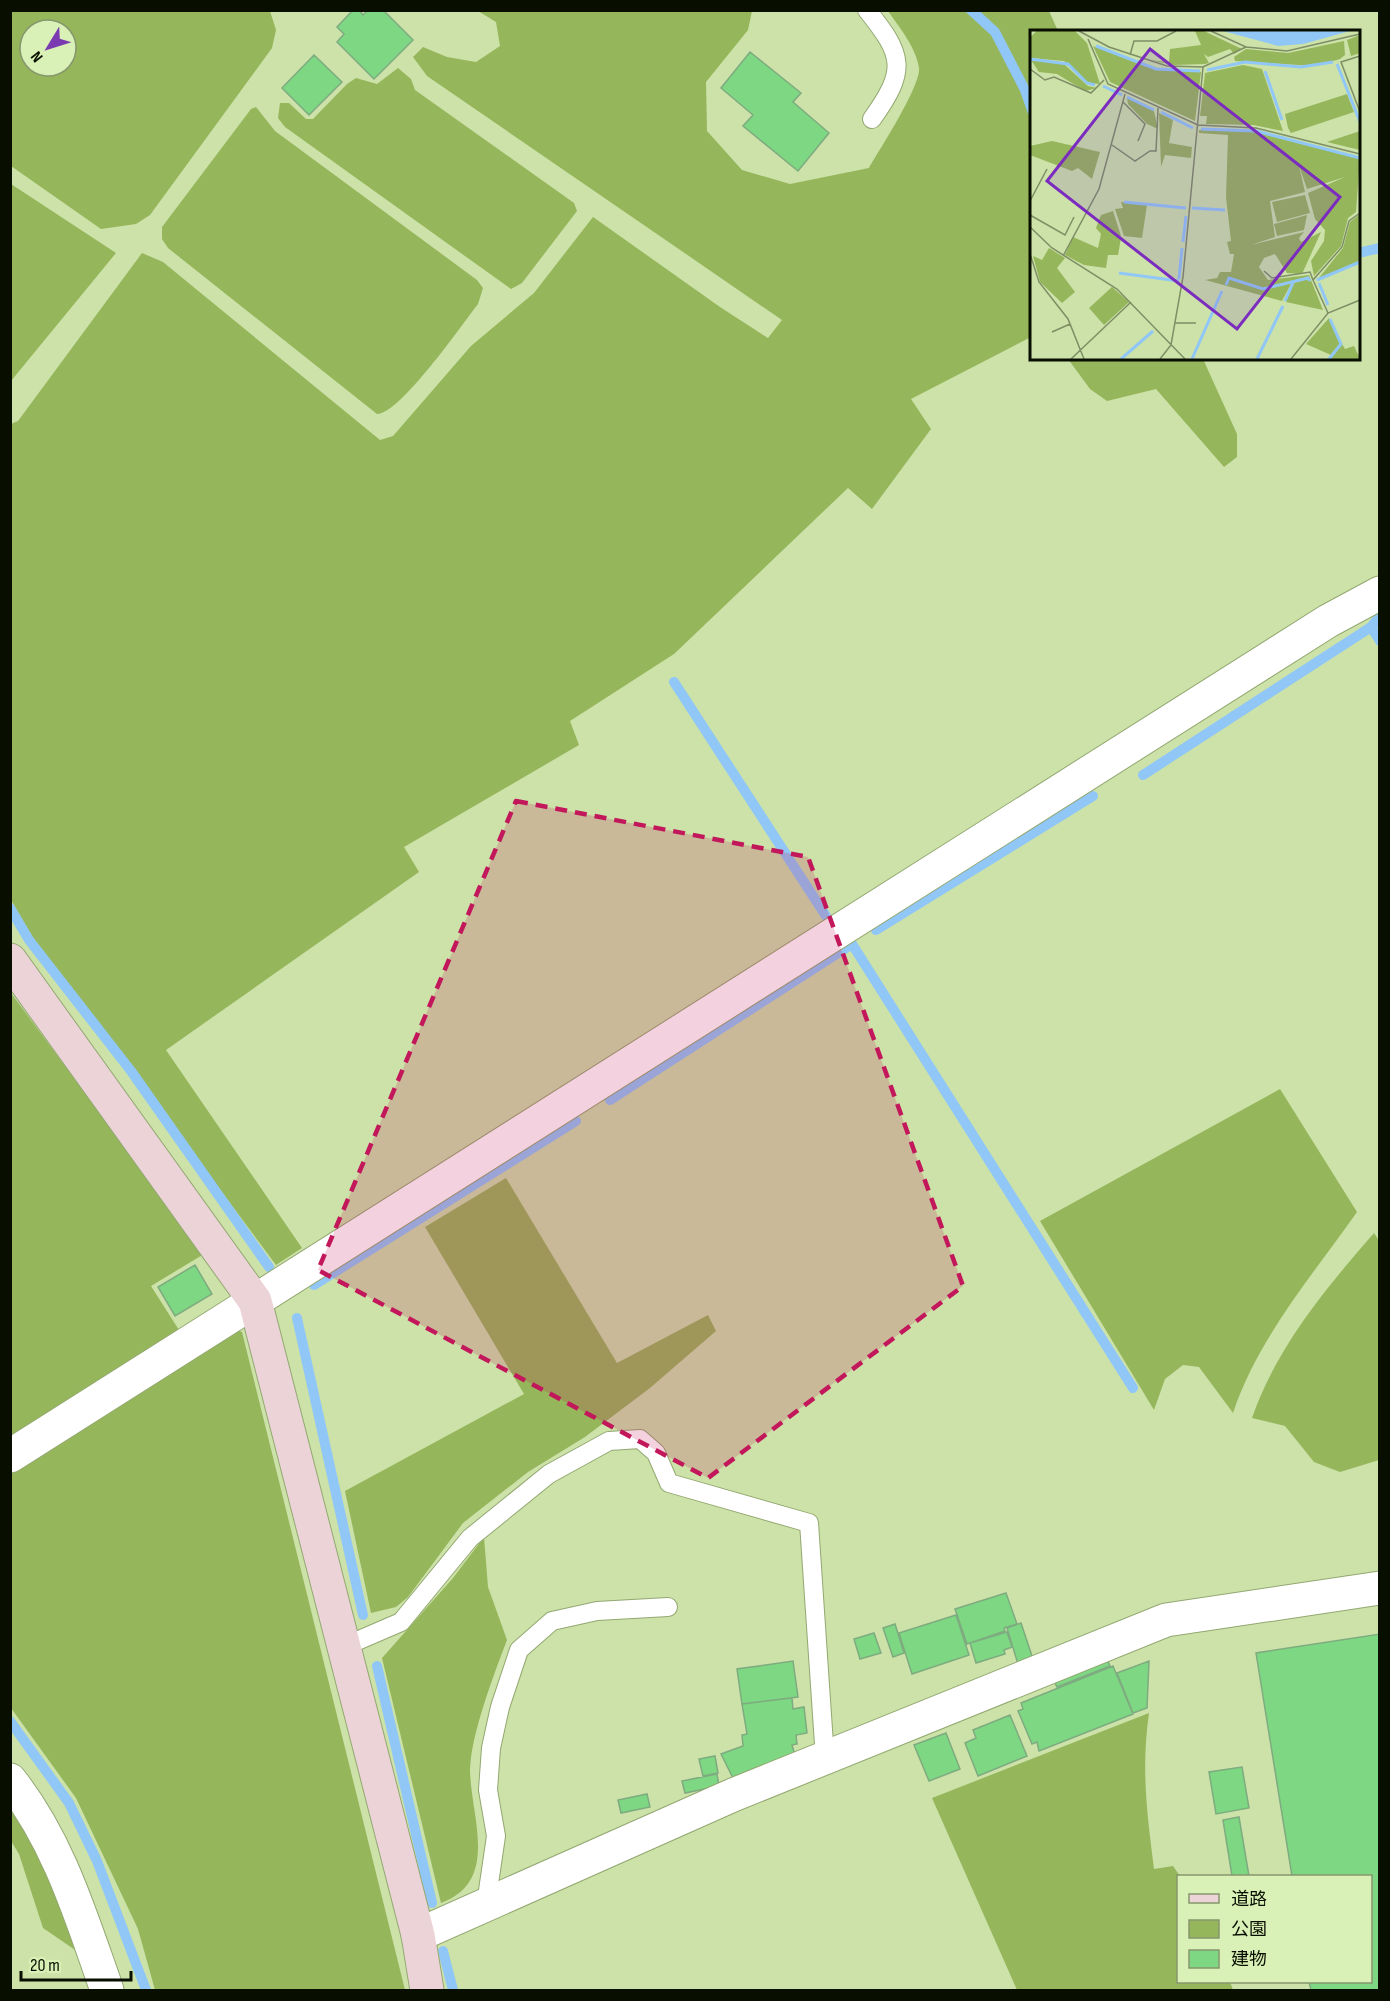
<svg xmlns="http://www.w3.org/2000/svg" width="1390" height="2001" font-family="'Sofia Sans Condensed','Noto Sans JP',sans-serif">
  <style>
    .green { fill: #96b65b; fill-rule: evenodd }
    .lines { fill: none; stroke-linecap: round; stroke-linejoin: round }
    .stream { stroke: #91c7f6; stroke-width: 10 }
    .building { fill: #7dd783; stroke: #7eab7f; stroke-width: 1.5 }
    .lane-casing { stroke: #93a871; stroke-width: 20 }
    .street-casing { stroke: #93a871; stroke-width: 35 }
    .secondary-casing { stroke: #93a871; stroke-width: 35 }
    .lane { stroke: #fff; stroke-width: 18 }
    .street { stroke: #fff; stroke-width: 33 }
    .secondary { stroke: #ebd3d8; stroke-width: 33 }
    .marked { fill: #c2185b; fill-opacity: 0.2; stroke: #c2185b; stroke-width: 4.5; stroke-dasharray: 12 8; stroke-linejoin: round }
    .inset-river { fill: none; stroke: #91c7f6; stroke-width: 3 }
    .inset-road { fill: none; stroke: #7e8e65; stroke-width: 1.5 }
    .view { fill: #7b2cbf; fill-opacity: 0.15; stroke: #7b2cbf; stroke-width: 3 }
    .inset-edge { fill: none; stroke: #090f00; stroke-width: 3 }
  </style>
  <rect width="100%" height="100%" fill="#cce2a9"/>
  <path class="green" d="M10,11h260l6,19 -4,18 -122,167 -14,9 -35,5 -90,-63zM30,30h36v36h-36z
    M478,11h274l-4,19 -42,52 1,49 35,39 48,14 79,-16c11,-19 52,-82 50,-100 -3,-21 -20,-41 -31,-57h161l9,20 -26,1 -1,305 -120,62 20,30 -59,80 -24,-21 -174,166 -104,67 9,24 -175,102 15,25 -253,178 136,198 -26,17 -243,-327 -22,-38v-476l7,-3 124,-168 21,9 217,178 13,-4 78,-90 63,-53 59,-76 127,90 48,31 14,-18 -355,-244 -14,-19 10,-10 24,10 29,5 24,-16 -4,-24z
    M398,68l13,11 4,11 159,113 3,8 -55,72 -11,6 -226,-162 -7,-9 2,-15h9l17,16h7l34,-35 9,-6 21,6z
    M256,107l19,24 202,149 6,8 -5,16c-17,22 -78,110 -101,110l-209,-166 -6,-9v-12l89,-118z
    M11,184l105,69 -105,128z
    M1068,359h135l34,75v23l-13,10 -68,-78 -49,12 -17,-12z
    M11,993l193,261 -53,32 28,44 -168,106z
    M1280,1089l77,123c-45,64 -99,126 -124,201l-34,-46 -16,-2 -18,14 -11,31 -114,-189z
    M506,1178l111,185 91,-48 8,16 -66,57 -65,49 -57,35 -65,51 -55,74 -12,10 -25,6 -26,-122 179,-97 -99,-167z
    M1374,1233l6,9 -1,218 -39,12 -26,-10 -29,-36 -33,-8c24,-70 74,-130 122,-185z
    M233,1328l9,4 163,658h-250l-17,-61 -62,-131 -65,-90 -1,-243z
    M484,1537l4,50 19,53c-13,34 -36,94 -37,129 0,46 31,112 -29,134l-59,-245 71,-80z
    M1149,1713c-8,56 -2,100 5,156l19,-3 7,10 -2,106h52l3,8h-216l-85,-192z
    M10,1806l42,65 29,83 -38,-26 -24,-74 -8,-13z"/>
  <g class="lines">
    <path class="stream" d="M971,10l24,22 30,58 7,20
      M1358,253l22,-5
      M1371,627l9,14
      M674,682l152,234
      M1143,775l228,-148 9,-11
      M10,908l19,32 102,131 138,196
      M876,930l217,-134
      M610,1100l242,-156 281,444
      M314,1285l262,-164
      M297,1318l66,297
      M377,1666l55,237
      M10,1721l59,82 28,58 49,129
      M443,1951l10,39"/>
  </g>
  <path class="building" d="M353,10h6l4,5 5,-5h15l30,30 -39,39 -37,-37 7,-8 -7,-7z
    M750,52l51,41 -8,9 36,31 -31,38 -55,-45 10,-11 -32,-27z
    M314,55l28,27 -33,33 -27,-27z
    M195,1265l17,29 -37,22 -17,-29z
    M1006,1593l11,31 -13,4 1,3 -38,13 -12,-35z
    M956,1615l13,40 -57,19 -13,-41z
    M1021,1623l12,36 -15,5 -11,-36z
    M895,1624l9,29 -11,4 -10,-29z
    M1007,1632l5,15 -8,3 1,4 -29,9 -6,-20z
    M874,1633l7,20 -21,6 -6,-20z
    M1380,1634v356h-69l-2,-8h61v-106h-78l-36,-223z
    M1105,1654l5,12 -53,21 -6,-12z
    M793,1661l5,36 -56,7 -5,-35z
    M1149,1661l-2,47 -14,5 -16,-40z
    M1113,1666l20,48 -94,37 -2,-9 -5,2 -14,-33 5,-2 -2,-6z
    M792,1698l1,11 11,-2 3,26 -11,2 1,9 -5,1 3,10 -62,23 -12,-24 22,-8 -1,-11 5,-1 -5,-30z
    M1010,1715l17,41 -49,20 -13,-33 11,-5 -3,-8z
    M946,1733l14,36 -31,12 -15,-36z
    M715,1756l3,17 -15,3 -4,-17z
    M1242,1767l7,41 -33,6 -7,-42z
    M717,1774l2,12 -34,7 -3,-12z
    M647,1794l3,13 -29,6 -3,-13z
    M1239,1817l10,59h-17l-9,-56z"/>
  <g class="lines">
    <defs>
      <path id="lane" d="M867,10c37,46 40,60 5,109
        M343,1647l58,-25 69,-84 79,-64 60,-33 31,-2 16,14 13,30 140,40 16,236
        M486,1904l10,-68 -8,-46 3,-42 9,-41 19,-57 33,-29 45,-10 71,-4"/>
      <path id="street" d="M10,1456l1318,-835 52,-28
        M10,1780c49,62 71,137 97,210
        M418,1935l315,-140 433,-175 214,-32"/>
      <path id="secondary" d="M10,960l245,341 163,634 9,55"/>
    </defs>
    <use href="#lane" class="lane-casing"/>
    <use href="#street" class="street-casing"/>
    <use href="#secondary" class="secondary-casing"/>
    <use href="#lane" class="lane"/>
    <use href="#street" class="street"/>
    <use href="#secondary" class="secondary"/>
  </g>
  <path class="marked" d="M516,801l292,56 155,429 -255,192 -390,-208z"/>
  <g transform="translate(1030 30)">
    <rect width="330" height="330" fill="#cce2a9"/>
    <path d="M7,1h38l12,12 13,41 -12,-1 -24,-22 -34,-3v-21zM165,1h9l38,18 -8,5 -4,-5 -22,8 -4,-3 5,9 -4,1 -31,1 -25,-5 20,2 1,-13 31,-4zM330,5v18l-9,3 -4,-16zM314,11l1,14 -5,4 -24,7 -81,-5 -1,-4 12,-8 42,4zM63,16l54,21 54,5 -6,49 -85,-39zM1,30l33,4 24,22 9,2 -12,3 -28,-17 -18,-2zM213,35l19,4 21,62 -30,-6 -47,-1 1,-8h-7l5,-43zM317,64l7,18 -63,21 -3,-5 -3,-14zM97,68l27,13 4,18 -11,-5 -19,-20zM129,83l14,7 -4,23 23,4 -1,11 -26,-3 -4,12zM169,100l56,2 105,26 -4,54 -8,6 -7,28 -27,30 -3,-15 13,-20 1,-11 -10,-11 -7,-26 37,-16 -38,12 -8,-23 6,26 -35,9 5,36 -24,8 53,-13 -5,6 2,4 20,-10 -19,42 -15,-1 -12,-19 -11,4 -5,9 9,13 41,-5 14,35 -37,-8 7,-19 15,-4 3,3 -2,-4 -17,4 -10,19 -77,-21 12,-2 3,-6h11l3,-18h-4l-3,-12 4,-1 -5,-44 2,-62 -29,-2zM330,101v19l-33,-8zM22,111l48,11 -8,27 -14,-11 -6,3 -42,-16v-9zM275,165l5,18 -33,9 -5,-20zM91,172l26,3 -5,33 -18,-2 -9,-27 8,-1zM83,181l8,25h-4l4,2 -3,17h-10l-2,13 -22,-3 -19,-10 8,-18 25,11 3,-14 -5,-6 5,-13zM330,184v47l-42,18 25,-31 7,-26zM277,185l-3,15 -27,6 -3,-12zM19,218l16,10 -8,10 18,24 -13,11 -22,-21 -7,-26 9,4zM82,257l17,15 -25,23 -15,-17zM299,288l11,26 -9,11 -25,-11zM312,314l3,5 9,-3 6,13h-30z" fill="#96b65b"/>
    <path d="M193,1h127l-47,13 -25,2z" fill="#91c7f6"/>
    <path class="inset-river" d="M66,16l60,23 44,2M0,29l38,5 19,19 8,2M307,34l23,58M177,40l38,-8 56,5 32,-5M235,41l17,49M73,56l19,9M97,67l27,13M131,82l32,16M171,99l55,2 104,27M94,172l62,6M162,178l33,2M153,212l3,-26M89,243l60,8M149,249l3,-31M287,250l43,-18M289,253l9,22M196,255l3,-7 34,11 45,-11 2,3M255,271l8,-18M91,329l32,-28M162,329l30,-68M227,329l26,-53M299,329l12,-15 -11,-25"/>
    <path class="inset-road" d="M49,1l30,16 58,19 36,1 43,-20M181,1l35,16 41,4 73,-17M58,9l20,45 90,41 58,3 104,26M100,25l4,-14h23l19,-10M330,26l-19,6 19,50M0,39l15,11 9,-3 37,16 13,-13M93,72l22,22 -7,17M82,115l23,16 15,-10h6l2,-43M0,171l17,-32M0,185l35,20 9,-18M0,197l22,21 65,41 68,70M0,224l9,28 29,37 16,40M33,226l36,-67 26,-95M234,241l8,7 38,-6 3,8M298,283l-15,-33 29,-33 7,-26 11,-8M145,293h21M22,302l18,-8M41,329l60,-57M130,329l11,-14 12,-68 20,-210M261,329l37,-46 32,-13"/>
    <path class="view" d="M120,19l190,148 -103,132 -190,-148z"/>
    <rect width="330" height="330" class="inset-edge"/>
  </g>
  <rect width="1390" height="2001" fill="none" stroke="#090f00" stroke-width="24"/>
  <rect x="1177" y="1875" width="195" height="108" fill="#d9f0b6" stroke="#86966d" stroke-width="1.5"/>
  <rect x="1189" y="1894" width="30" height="9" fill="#ebd3d8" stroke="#86966d" stroke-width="1.5"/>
  <text x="1231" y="1905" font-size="18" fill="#090f00">道路</text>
  <rect x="1189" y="1920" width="30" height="18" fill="#96b65b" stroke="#86966d" stroke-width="1.5"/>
  <text x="1231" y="1935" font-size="18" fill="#090f00">公園</text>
  <rect x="1189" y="1950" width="30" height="18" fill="#7dd783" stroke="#86966d" stroke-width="1.5"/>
  <text x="1231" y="1965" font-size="18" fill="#090f00">建物</text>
  <g transform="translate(48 48) rotate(232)"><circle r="28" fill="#d9f0b6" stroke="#86966d" stroke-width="1.5"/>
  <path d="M0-4.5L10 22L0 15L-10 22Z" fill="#7a3bb0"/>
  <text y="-9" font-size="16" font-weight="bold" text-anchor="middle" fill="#090f00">N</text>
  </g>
  <path d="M21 1971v9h110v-9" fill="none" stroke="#090f00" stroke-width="3"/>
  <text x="30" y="1971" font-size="18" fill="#090f00" stroke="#d9f0b6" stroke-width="4.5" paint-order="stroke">20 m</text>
</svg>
